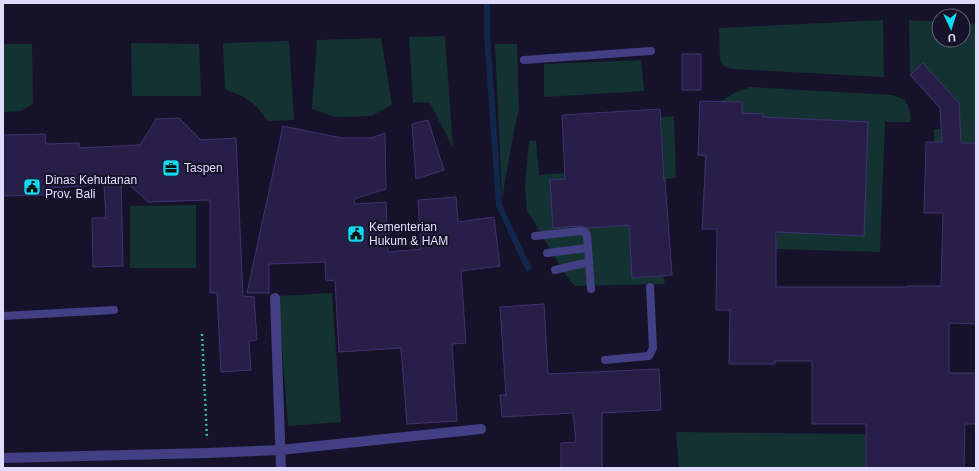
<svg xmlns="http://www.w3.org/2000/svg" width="979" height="471" font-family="Arial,sans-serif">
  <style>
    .green { fill: #153232 }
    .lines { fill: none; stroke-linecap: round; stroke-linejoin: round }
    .stream { stroke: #12274d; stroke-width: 6 }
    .building { fill: #281f49; stroke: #403273 }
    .path { stroke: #37b6b0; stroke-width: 2.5; stroke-dasharray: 2 3; stroke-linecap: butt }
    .lane { stroke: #433f85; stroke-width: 8 }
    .street { stroke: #433f85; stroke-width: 10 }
    .labels { text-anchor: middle; stroke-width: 4; stroke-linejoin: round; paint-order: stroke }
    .poi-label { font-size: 12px; fill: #e0dbfd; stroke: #161229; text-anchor: start }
  </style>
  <rect width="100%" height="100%" fill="#161229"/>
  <path class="green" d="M883,20l1,57 -152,-8 -8,-3 -4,-7 -1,-31z
    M909,20l30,2v18h24v-17l13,1v119l-42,-1v-13l26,-1 -1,-25 -36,-39 -13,11z
    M445,36l8,112 -23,-45 -17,-1 -4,-65z
    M381,38l11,67 -21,11 -36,1 -23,-8 5,-69z
    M289,41l5,79 -26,1 -12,-15 -12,-9 -19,-8 -2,-46z
    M131,43l68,1 2,52h-69z
    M3,44h29l1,60 -12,7 -18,1z
    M495,44h22l2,65 -5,21 -12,69z
    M641,60l3,31 -100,6v-33z
    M750,87l143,8 12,5 5,11 1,11h-26l-5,130 -104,-3 1,-17 -75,-3 3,-74 7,-48 24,-15z
    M674,116l2,62 -50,4 6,95 31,-2 2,9 -90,2 -8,-9 -40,-67 -2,-24 4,-45h7l3,34 27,-2 97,-16 -2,-40z
    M196,205v63h-66v-62z
    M332,293l9,129 -53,4 -10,-130z
    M676,432l189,2 1,34h-187z"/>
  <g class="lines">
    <path class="stream" d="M487,3v31l12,171 29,63"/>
  </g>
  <path class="building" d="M682,54h19v36h-19z
    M923,63l36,40 2,40h15v181l-27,-1v50h27v51h-11l-1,44h-98v-44h-54v-63h-37v3h-46l1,-54h-14l1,-81h-15l4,-73 -8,-1 2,-54 42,1v11l21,1v3l105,5 -4,114 -88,-4v55h131v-1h34l2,-73h-19l2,-71h16l-2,-34 -30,-33z
    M660,109l4,71h1l7,95 -40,3 -3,-53 -41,3 -9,-2 -26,2 -3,-48 15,-1 -3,-64z
    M179,118l22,22 35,-2 7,158 11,1 3,43 -8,1 2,29 -30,2 -4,-79h-7v-93l-62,2 -27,-25 2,89 -30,1 -1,-49h14l-2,-33 -60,3v7l-41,1v-61l42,-1 1,10 33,-1v5l61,-3 16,-26z
    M428,120l16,50 -28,9 -4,-55z
    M283,126l59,12h29l14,-5 1,56 -32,10 1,5 31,-2 2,50 33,-3 -3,-49 38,-3 2,25 36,-5 6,49 -39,5 5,72 -14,1 5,77 -50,3 -6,-76 -62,4 -4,-72 -9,1 -1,-19 -56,2v29h-22z
    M544,304l4,70 111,-5 2,41 -59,3v55h-41v-25l15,-1 -3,-29 -71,4 -2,-22h6l-6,-88z"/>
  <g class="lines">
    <path class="path" d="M202,334l5,105"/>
    <path class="lane" d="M524,60l127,-9
      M535,236l45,-5 5,1 2,3 4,54
      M547,253l41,-5
      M555,270l34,-8
      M3,316l111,-6
      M605,360l44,-4 4,-8 -3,-61"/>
    <path class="street" d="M275,298l6,170
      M3,458l205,-5 72,-3 201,-21"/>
  </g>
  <defs>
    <symbol id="office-square" viewBox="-11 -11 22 22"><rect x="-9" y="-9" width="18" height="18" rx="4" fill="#11d8f3" stroke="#161229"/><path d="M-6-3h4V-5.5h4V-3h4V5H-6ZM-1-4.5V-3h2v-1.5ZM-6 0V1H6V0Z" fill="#111"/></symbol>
    <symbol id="civic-square" viewBox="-11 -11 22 22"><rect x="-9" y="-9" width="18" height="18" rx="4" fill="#11d8f3" stroke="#161229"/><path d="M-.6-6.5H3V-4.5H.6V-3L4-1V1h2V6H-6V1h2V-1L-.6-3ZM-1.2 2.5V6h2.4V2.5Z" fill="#111"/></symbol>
  </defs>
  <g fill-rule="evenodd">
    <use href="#office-square" x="161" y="158" width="20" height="20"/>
    <use href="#civic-square" x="22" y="177" width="20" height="20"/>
    <use href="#civic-square" x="346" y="224" width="20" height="20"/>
  </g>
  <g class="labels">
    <g class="poi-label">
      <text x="184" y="172">Taspen</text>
      <text x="45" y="184">Dinas Kehutanan<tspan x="45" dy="14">Prov. Bali</tspan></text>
      <text x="369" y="231">Kementerian<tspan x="369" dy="14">Hukum &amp; HAM</tspan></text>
    </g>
  </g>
  <rect width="979" height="471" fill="none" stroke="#e0dbfd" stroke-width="8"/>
  <g transform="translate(951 28) rotate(176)"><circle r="19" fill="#161229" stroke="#67627e"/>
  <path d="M0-3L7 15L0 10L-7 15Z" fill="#11d8f3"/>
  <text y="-6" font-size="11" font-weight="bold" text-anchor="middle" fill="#e0dbfd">U</text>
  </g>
</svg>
